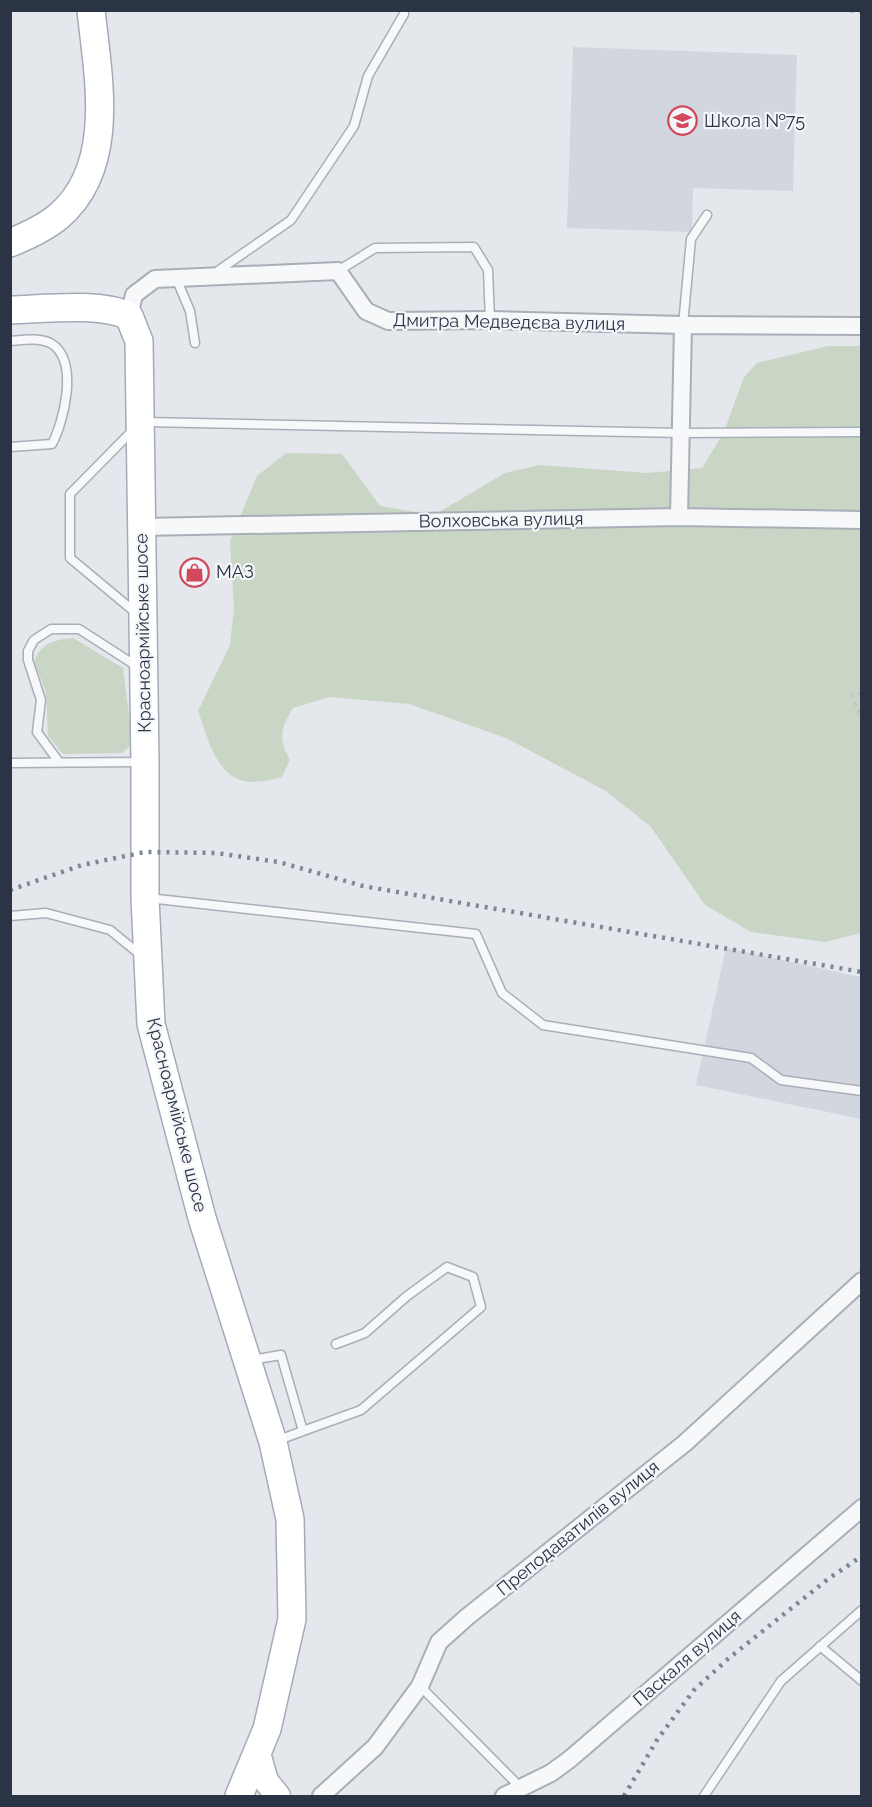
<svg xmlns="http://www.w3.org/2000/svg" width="872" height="1807" font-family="Raleway,sans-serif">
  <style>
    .built { fill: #d2d6de }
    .green { fill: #c9d6c5 }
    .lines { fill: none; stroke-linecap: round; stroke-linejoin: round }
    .lane-casing { stroke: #a9aeb7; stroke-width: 11 }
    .street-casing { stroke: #a9aeb7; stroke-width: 20 }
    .secondary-casing { stroke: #a9aeb7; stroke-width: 27 }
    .primary-casing { stroke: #a3abb8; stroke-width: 30 }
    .path { stroke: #c2c5cb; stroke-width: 3; stroke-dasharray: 4.5 4.5; stroke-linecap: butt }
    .lane { stroke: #f7f8fa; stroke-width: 8 }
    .street { stroke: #f7f8fa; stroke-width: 16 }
    .secondary { stroke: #fff; stroke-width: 24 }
    .primary { stroke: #fff; stroke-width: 27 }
    .rail { stroke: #7d8696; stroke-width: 4.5; stroke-dasharray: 3 6; stroke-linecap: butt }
    .labels { text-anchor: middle; stroke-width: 4.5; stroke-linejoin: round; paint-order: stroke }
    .poi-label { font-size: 18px; fill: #2b3445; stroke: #f4f6f9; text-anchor: start }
    .street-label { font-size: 18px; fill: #2b3445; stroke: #f4f6f9 }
  </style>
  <rect width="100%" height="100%" fill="#e4e7ec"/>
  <path class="built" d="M573,47l224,8 -4,136 -100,-3 -1,44 -125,-4z
    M726,948l135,29v142l-165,-34z"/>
  <path class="green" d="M828,346h33v587l-36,9 -74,-10 -46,-27 -54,-78 -45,-36 -100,-53 -97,-34 -80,-7 -36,11c-13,22 -15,30 -3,52l-8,17c-9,2 -19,5 -28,5 -37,1 -46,-44 -56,-71l32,-66 4,-38 -4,-66 27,-65 29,-23 56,1 38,52 54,9 71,-42 35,-8 107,8 55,-5 22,-36 20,-55 13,-14z
    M73,638l50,30 9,72 -2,6 -8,7 -59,1 -15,-18 -2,-44 -12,-30c7,-20 21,-22 39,-24z"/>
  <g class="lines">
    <defs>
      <path id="lane" d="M338,271l37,-23 99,-1 14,23 2,50
        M215,273l76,-53 63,-94 14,-50 36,-62
        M176,278l14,33 5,32
        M683,325l8,-86 16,-24
        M10,341c13,-1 30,-4 42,3 27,18 12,77 0,100l-42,3
        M145,422l536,11 181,-1
        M135,428l-65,66v64l66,55
        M59,762l-22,-30 4,-32 -13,-40v-9l6,-11 17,-11h28l59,38
        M10,763l131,-1
        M148,898l328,36 26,59 41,32 208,33 30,22 81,11
        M10,916l36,-3 64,17 33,27
        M251,1360l30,-5 22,76 -27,10
        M303,1431l58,-21 120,-103 -8,-30 -26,-10 -40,29 -42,37 -29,11
        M820,1646l42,35
        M420,1686l101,102
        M704,1796l77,-115 81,-71"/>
      <path id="street" d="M129,316l5,-21 21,-16 183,-8 28,40 22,10 102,-1 193,5 179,1
        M679,517l4,-192
        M141,527l538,-10 183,3
        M321,1796l54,-49 45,-61 19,-44 28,-25 218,-174 177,-162
        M504,1796l47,-23 19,-14 292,-251"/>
      <path id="secondary" d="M258,1753l8,28 12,15"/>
      <path id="primary" d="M10,243c17,-7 35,-15 49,-27 58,-50 39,-139 32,-206
        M10,310c35,-1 89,-8 119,6l10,25 6,421v136l6,126 51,194 71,224 17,77 2,100 -25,110 -28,67"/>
    </defs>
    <use href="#lane" class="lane-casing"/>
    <use href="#street" class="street-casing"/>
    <use href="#secondary" class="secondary-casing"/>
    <use href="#primary" class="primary-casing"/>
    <path class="path" d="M862,693l-10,1 10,27"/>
    <use href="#lane" class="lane"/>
    <use href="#street" class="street"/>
    <use href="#secondary" class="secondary"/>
    <use href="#primary" class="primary"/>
    <path class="rail" d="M851,10l11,2
      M10,890l72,-25 63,-13 71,1 63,9 84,24 499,86
      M624,1796l33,-56 37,-50 35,-32 99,-79 34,-23"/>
  </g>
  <defs>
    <symbol id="school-ring" viewBox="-11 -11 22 22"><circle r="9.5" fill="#f4f6f9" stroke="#d1495b" stroke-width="1.5"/><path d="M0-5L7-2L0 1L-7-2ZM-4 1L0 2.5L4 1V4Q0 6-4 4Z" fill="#d1495b"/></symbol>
    <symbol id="shop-ring" viewBox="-11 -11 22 22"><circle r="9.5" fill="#f4f6f9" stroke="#d1495b" stroke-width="1.5"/><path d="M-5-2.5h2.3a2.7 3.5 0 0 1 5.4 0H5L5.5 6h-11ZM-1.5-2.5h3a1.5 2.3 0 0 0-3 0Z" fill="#d1495b"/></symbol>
  </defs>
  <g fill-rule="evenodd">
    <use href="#school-ring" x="666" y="104" width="33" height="33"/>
    <use href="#shop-ring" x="178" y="556" width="33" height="33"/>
  </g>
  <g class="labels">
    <g class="poi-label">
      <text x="704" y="127">Школа №75</text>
      <text x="216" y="578">МАЗ</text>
    </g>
    <g class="street-label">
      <text transform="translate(509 322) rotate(1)" y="6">Дмитра Медведєва вулиця</text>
      <text transform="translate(501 520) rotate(-1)" y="6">Волховська вулиця</text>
      <text transform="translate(143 633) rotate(-91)" y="6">Красноармійське шосе</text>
      <text transform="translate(177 1115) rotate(76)" y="6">Красноармійське шосе</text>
      <text transform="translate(578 1528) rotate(-39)" y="6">Преподаватилів вулиця</text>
      <text transform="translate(687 1658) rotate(-41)" y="6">Паскаля вулиця</text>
    </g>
  </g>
  <rect width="872" height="1807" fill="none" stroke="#2b3445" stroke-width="24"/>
</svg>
